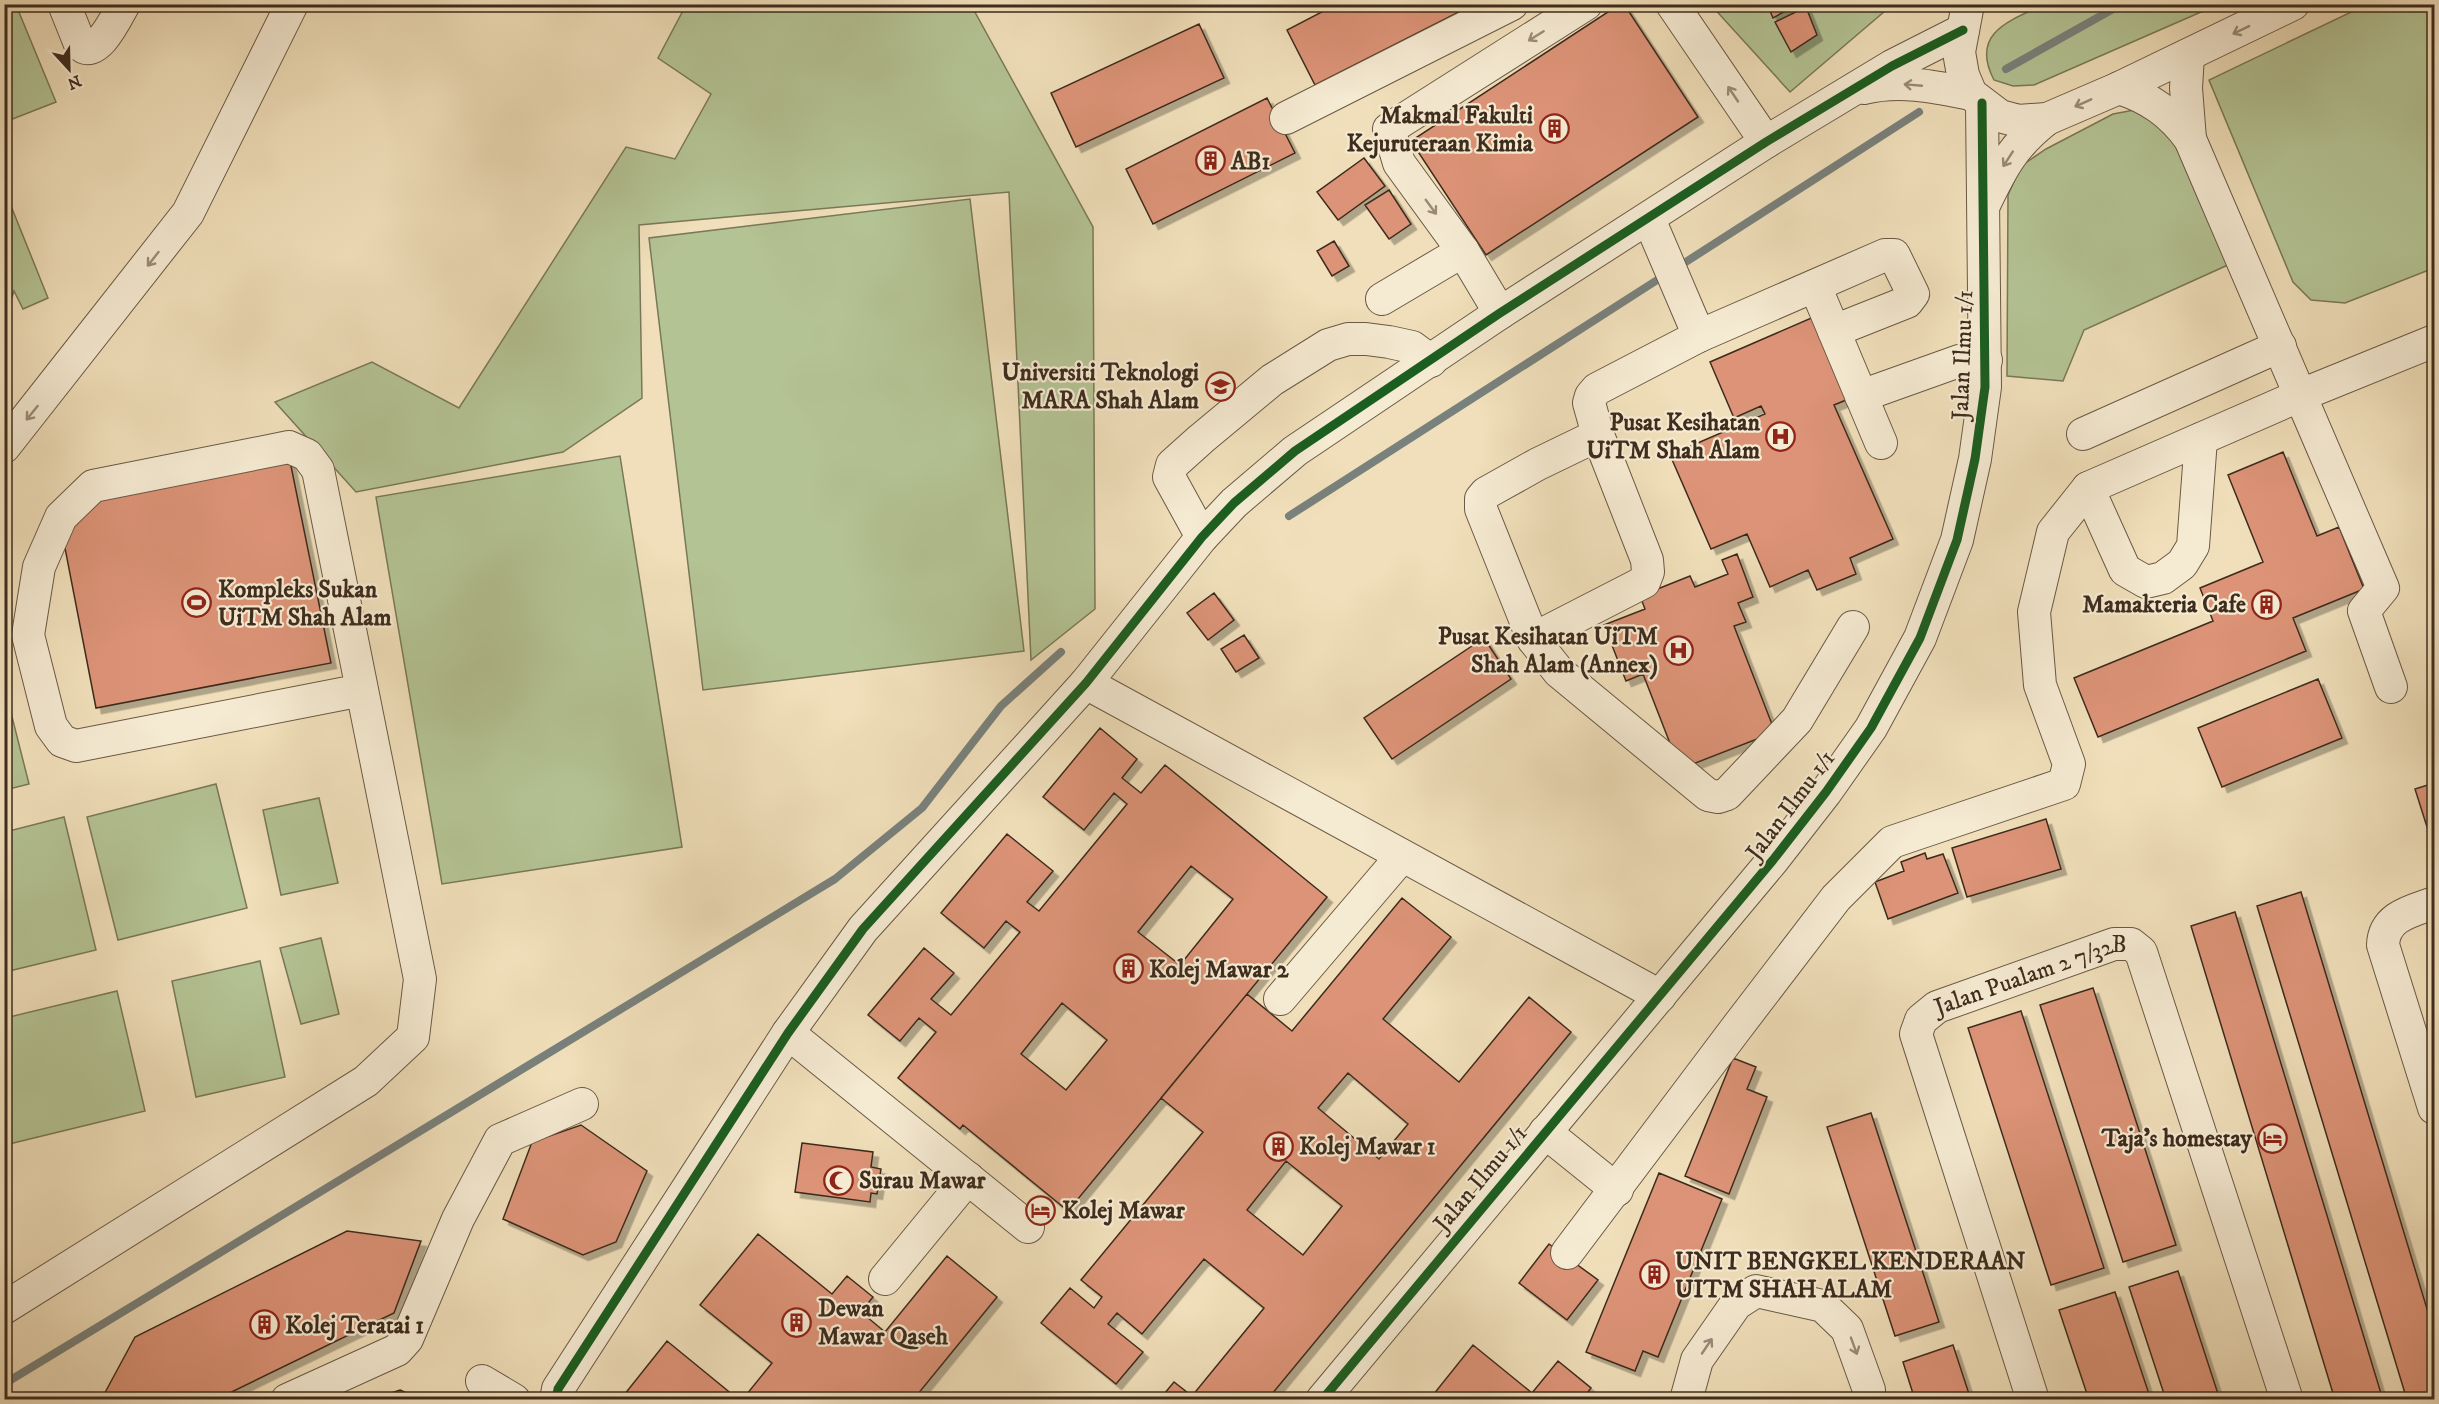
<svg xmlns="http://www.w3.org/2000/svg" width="2439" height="1404" font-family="'IM FELL DW Pica',serif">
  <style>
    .green { fill: #b4c394; stroke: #797858; stroke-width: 1.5 }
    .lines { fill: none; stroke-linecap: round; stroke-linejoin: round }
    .stream { stroke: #79817c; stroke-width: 8 }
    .building { fill: #dc9377; stroke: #3e2c1d; stroke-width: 1.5; fill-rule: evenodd; filter: url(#shadow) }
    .minor-casing { stroke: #6a5944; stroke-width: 34 }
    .minor { stroke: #f5ead2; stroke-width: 32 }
    .cycleway-casing { stroke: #f5ead2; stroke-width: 13 }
    .cycleway { stroke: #1b5e20; stroke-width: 9 }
    .oneway { stroke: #9a8b78 }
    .labels { text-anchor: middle; stroke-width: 4.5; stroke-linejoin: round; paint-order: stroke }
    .poi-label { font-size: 24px; font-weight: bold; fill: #3e2c1d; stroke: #f5ead2; text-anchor: start }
    .street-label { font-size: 24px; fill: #3e2c1d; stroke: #f5ead2 }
  </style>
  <defs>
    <filter id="shadow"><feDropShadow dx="5.5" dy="5.5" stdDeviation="0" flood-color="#0004"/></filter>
  </defs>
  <rect width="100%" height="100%" fill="#f0dfba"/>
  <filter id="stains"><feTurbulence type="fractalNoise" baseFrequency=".00333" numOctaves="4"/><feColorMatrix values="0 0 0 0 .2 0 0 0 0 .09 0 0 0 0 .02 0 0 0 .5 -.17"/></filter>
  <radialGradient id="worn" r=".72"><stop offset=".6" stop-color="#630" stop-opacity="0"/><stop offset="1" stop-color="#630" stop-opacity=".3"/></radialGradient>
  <path class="green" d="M5,4l11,1 40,97 -51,20z
    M2368,4l66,1v263l-89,35 -34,-3 -18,-18 -84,-202z
    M686,5h285l122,222 2,382 -64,51 -22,-468 -370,33 3,173 -79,54 -207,40 -81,-90 97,-40 87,46 167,-261 49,12 36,-65 -53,-36z
    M1711,5h181l-102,87z
    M2043,5v-1l174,1 -183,80 -21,1 -19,-6c-24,-46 14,-59 49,-75z
    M2145,108l22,16 63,140 -146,66 -21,51 -56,-5 1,-181 13,-29 25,-17 67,-35z
    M5,191l43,107 -25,11 -9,-18 -9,28z
    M970,199l54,452 -321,39 -54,-452z
    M620,456l62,391 -240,37 -66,-387z
    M4,685l25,99 -24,6h-1z
    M216,784l31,124 -129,32 -31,-123z
    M319,798l19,85 -57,12 -18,-85z
    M64,817l32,133 -91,22v-140z
    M321,938l18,76 -38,10 -21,-76z
    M260,961l25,116 -89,20 -24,-116z
    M117,991l28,120 -140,34v-127z"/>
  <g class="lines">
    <path class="stream" d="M2006,69l116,-65
      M1678,267l241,-155
      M1289,516l376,-241
      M4,1384l831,-505 87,-71 79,-102 60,-54"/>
  </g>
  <path class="building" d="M1337,4h116l4,9 -142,72 -28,-55z
    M1620,4h4l74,113 -212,138 -75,-114z
    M1767,4h31l-25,14z
    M1806,7l11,28 -26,17 -16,-30z
    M1199,24l25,54 -148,69 -25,-54z
    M1267,98l28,55 -142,71 -27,-55z
    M1364,158l21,28 -47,34 -21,-28z
    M1389,190l22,34 -22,15 -24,-34z
    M1334,241l15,25 -17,10 -15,-25z
    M1816,316l35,82 -17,7 59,134 -43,19 6,16 -39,16 -9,-20 -38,17 -23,-53 -36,15 -41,-94 95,-41 -4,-8 -27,12 -24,-56z
    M2283,452l34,84 22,-9 25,62 -71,29 13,33 -208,86 -24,-59 139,-57 -13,-33 63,-26 -35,-87z
    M290,461l41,202 -235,45 -32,-165 29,-51z
    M1737,554l16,43 -15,6 8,19 -12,4 41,106 -95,37 -37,-95 -17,7 -22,-56 41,-16 -5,-13 50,-20 5,11 33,-13 -6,-14z
    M1214,593l20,27 -26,20 -21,-27z
    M1244,635l15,23 -23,14 -15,-23z
    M1484,638l27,41 -119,80 -28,-41z
    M2318,679l24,59 -120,49 -24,-59z
    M1100,728l37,31 -15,19 19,15 24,-28 162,132 -259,314 -105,-86 -3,4 -62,-51 38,-46 -17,-14 -19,23 -32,-26 56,-67 30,25 -23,26 20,16 69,-83 -14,-11 -22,27 -43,-35 66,-79 46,37 -26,31 12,9 88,-107 -13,-11 -30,37 -41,-33zM1191,866l42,33 -53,66 -42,-33zM1062,1003l45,37 -41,50 -45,-36z
    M2434,783v66l-19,-60z
    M2046,819l15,50 -94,28 -15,-49z
    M1925,853l2,6 16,-5 15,39 -70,26 -13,-37 29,-11 -3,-9z
    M2301,892l133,440v68h-27l-150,-494z
    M1402,898l49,39 -68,82 76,63 70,-85 42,35 -304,368h-108l15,-18 18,14 72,-88 -60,-49 -62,75 -25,-21 -9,11 35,28 -27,32 -75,-61 29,-35 24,20 8,-11 -21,-17 122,-148 -42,-34 86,-104 45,37zM1348,1073l60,51 -29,35 -61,-51zM1286,1161l56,45 -39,49 -56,-45z
    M2235,912l148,488h-48l-144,-474z
    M2093,988l83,257 -53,17 -83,-257z
    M2021,1011l83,257 -53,17 -83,-257z
    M1733,1058l23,9 -9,22 20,8 -38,97 -44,-18z
    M1871,1113l68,209 -44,14 -68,-209z
    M581,1125l66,46 -31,71 -33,13 -80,-36 29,-77z
    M802,1143l71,9 -2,15 10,2 -4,25 -6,-1 -1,9 -75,-10z
    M1659,1173l63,26 -64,158 -15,-6 -8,20 -49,-19z
    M347,1231l74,10 -27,72 -179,87h-114l34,-63z
    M758,1234l74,60 15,-18 26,21 -12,15 24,20 62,-76 50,41 -84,103h-171l30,-37 -72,-58z
    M1549,1244l49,36 -31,40 -48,-37z
    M2178,1271l42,129h-54l-37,-113z
    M2115,1292l36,108h-62l-30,-90z
    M667,1341l72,59h-119z
    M1473,1345l59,48 26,-32 33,27 -9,12h-153z
    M1953,1345l18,55h-56l-12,-38z
    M400,1390l22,10h-52z"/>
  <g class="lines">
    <defs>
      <g id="minor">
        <path d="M64,4l16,40c16,18 37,-28 44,-40"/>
        <path d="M1672,4l94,138"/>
        <path d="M1968,4l-9,48 4,23 8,19 29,22 18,5 29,-2 72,-31 174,-84"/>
        <path d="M2188,55l-2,33 4,51"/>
        <path d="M1864,88c36,-9 72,-1 107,6"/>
        <path d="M2119,88c31,10 52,25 71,51l193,449 -19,23 27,76"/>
        <path d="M1286,118l226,-114"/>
        <path d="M1985,203c18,-38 29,-58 62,-84"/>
        <path d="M1649,219l50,117 186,-81h9l19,39 -6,8 -73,29"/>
        <path d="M1815,286l66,157"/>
        <path d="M1382,299l81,-48"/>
        <path d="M1500,313l-37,-62 -64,-88 -10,-34 197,-125"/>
        <path d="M1861,396l98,-35 27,-1"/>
        <path d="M2083,434l197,-88"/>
        <path d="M1598,435l-60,29 -52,29 -5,6v10l52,130 26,33 149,123 10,2 9,-3 70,-74 56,-93"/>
        <path d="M4,447l184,-234 104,-209"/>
        <path d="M2088,488l37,82 21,12 17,-4 19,-14 11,-18 8,-107"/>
        <path d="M1202,537l-33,-60 3,-12 29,-26 71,-59 56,-35 20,-6h18l23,3 23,5 19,14"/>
        <path d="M1533,639l111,-57 4,-10 -1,-12 -49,-125 -9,-32 2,-7 6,-7 102,-53"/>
        <path d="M1086,683l574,313"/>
        <path d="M2434,903c-22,8 -50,13 -51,42l51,163"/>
        <path d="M1280,999l122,-143"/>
        <path d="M788,1033l240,194"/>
        <path d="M1545,1132l72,58"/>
        <path d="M1567,1253l171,-227 98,-128 56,-56 172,-58 5,-20 -29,-79 -6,-73 19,-80 35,-44 213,-93 133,-54"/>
        <path d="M885,1279l83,-101"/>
        <path d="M4,1308l362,-227 47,-44 7,-58 -102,-509 -11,-15 -18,-8 -196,39 -32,31 -22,50 -11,68 23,91 11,15 14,5 286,-56"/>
        <path d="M482,1381l32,19"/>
        <path d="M287,1400l110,-50 10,-11 51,-120 42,-79 82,-36"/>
        <path d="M556,1400l2,-11 230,-356 75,-104 223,-246 116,-146 32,-34 61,-52 205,-138 266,-171 126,-76 71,-36"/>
        <path d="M1322,1400l451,-540 53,-68 45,-64 49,-90 37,-98 18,-81 10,-72 -3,-284"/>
        <path d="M1686,1400l11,-40 39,-56 20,-13 67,15 24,23 22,61v10"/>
        <path id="s1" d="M2033,1400l-117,-366 5,-14 16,-13 177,-63h17l10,8 146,448"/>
      </g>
    </defs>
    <use href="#minor" class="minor-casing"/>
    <use href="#minor" class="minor"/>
    <defs>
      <path id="cycleway" d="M556,1400l2,-11 230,-356 75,-104 223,-246 116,-146 32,-34 61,-52 205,-138 266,-171 126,-76 71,-36
        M1322,1400l451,-540 53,-68 45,-64 49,-90 37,-98 18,-81 10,-72 -3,-284"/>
    </defs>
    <use href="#cycleway" class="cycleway-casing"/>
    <use href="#cycleway" class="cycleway"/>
  </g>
  <defs><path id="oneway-shaft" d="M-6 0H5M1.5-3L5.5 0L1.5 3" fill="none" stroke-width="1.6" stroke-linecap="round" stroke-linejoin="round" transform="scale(1.5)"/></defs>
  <g class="oneway">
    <use href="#oneway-shaft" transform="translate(2241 30) rotate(154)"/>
    <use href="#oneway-shaft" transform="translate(1536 36) rotate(148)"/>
    <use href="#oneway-shaft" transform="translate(1913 85) rotate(-175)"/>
    <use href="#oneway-shaft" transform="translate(1733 94) rotate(-124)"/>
    <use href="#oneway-shaft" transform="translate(2083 103) rotate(156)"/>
    <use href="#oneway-shaft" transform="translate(2008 159) rotate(123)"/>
    <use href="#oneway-shaft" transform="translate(1431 207) rotate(54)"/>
    <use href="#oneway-shaft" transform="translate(153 259) rotate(128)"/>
    <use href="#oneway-shaft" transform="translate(32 413) rotate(129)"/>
    <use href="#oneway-shaft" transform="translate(1707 1346) rotate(-56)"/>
    <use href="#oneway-shaft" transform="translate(1854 1346) rotate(70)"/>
  </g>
  <defs>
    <symbol id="building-ring" viewBox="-11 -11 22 22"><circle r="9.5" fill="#f5ead2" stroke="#8f2418" stroke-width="1.5"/><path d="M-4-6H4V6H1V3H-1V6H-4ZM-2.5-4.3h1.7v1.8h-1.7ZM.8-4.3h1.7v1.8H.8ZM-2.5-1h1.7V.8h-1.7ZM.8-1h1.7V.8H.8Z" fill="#8f2418"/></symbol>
    <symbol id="university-ring" viewBox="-11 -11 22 22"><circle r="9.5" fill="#f5ead2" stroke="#8f2418" stroke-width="1.5"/><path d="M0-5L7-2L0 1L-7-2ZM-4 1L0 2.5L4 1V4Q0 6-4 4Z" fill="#8f2418"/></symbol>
    <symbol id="hospital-ring" viewBox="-11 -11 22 22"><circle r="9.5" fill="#f5ead2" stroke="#8f2418" stroke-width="1.5"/><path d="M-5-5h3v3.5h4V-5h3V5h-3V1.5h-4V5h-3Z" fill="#8f2418"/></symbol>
    <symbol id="stadium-ring" viewBox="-11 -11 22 22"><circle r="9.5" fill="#f5ead2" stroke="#8f2418" stroke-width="1.5"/><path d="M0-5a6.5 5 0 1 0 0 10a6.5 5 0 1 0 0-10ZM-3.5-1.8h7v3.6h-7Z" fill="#8f2418"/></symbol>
    <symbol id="hotel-ring" viewBox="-11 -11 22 22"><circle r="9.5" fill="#f5ead2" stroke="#8f2418" stroke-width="1.5"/><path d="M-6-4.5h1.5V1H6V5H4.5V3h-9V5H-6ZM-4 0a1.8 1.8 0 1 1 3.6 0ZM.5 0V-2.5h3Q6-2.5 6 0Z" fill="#8f2418"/></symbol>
    <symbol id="mosque-ring" viewBox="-11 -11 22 22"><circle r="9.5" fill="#f5ead2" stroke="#8f2418" stroke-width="1.5"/><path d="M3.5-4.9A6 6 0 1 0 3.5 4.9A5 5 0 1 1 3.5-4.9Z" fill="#8f2418"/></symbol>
  </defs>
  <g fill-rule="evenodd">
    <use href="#building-ring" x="1538" y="112" width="33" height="33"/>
    <use href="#building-ring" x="1194" y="144" width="33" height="33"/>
    <use href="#university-ring" x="1204" y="370" width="33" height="33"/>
    <use href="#hospital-ring" x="1764" y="420" width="33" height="33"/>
    <use href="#stadium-ring" x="180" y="586" width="33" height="33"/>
    <use href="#building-ring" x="2250" y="588" width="33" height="33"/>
    <use href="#hospital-ring" x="1662" y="634" width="33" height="33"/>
    <use href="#building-ring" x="1112" y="952" width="33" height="33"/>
    <use href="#hotel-ring" x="2256" y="1122" width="33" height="33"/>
    <use href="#building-ring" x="1262" y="1130" width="33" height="33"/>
    <use href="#mosque-ring" x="822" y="1164" width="33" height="33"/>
    <use href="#hotel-ring" x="1024" y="1194" width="33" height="33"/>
    <use href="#building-ring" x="1638" y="1258" width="33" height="33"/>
    <use href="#building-ring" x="780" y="1306" width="33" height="33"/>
    <use href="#building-ring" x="248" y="1308" width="33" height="33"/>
  </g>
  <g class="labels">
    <g class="poi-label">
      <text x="1533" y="123" text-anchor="end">Makmal Fakulti<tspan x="1533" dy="28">Kejuruteraan Kimia</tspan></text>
      <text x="1231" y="169">AB1</text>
      <text x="1199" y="380" text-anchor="end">Universiti Teknologi<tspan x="1199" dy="28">MARA Shah Alam</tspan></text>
      <text x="1760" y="430" text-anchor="end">Pusat Kesihatan<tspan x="1760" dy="28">UiTM Shah Alam</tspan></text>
      <text x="218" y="597">Kompleks Sukan<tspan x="218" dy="28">UiTM Shah Alam</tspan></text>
      <text x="2246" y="612" text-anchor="end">Mamakteria Cafe</text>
      <text x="1658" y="644" text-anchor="end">Pusat Kesihatan UiTM<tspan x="1658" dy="28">Shah Alam (Annex)</tspan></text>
      <text x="1149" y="977">Kolej Mawar 2</text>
      <text x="2252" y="1146" text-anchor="end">Taja's homestay</text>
      <text x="1299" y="1154">Kolej Mawar 1</text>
      <text x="859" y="1188">Surau Mawar</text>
      <text x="1062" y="1218">Kolej Mawar</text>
      <text x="1675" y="1269">UNIT BENGKEL KENDERAAN<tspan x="1675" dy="28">UITM SHAH ALAM</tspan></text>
      <text x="818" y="1316">Dewan<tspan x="818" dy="28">Mawar Qaseh</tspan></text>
      <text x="285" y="1333">Kolej Teratai 1</text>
    </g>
    <g class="street-label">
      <text transform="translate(1962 355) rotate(-88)" y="8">Jalan Ilmu 1/1</text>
      <text transform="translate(1790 805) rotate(-53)" y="8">Jalan Ilmu 1/1</text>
      <text dy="8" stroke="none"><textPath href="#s1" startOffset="519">Jalan Pualam 2 7/32B</textPath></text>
      <text transform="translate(1480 1178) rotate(-50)" y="8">Jalan Ilmu 1/1</text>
    </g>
  </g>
  <rect width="2439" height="1404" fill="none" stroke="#f0dfba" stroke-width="24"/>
  <rect x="6" y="6" width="2427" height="1392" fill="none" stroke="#3e2c1d" stroke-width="3"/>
  <rect x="12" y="12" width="2415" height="1380" fill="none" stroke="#3e2c1d" stroke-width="1.5"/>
  <g transform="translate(69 69) rotate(158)" stroke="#f5ead2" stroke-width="4.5" paint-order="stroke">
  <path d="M0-4.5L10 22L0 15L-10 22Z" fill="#3e2c1d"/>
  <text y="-9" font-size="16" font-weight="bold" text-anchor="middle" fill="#3e2c1d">N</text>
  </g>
  <rect width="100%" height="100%" filter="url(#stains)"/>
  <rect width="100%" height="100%" fill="url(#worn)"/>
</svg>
